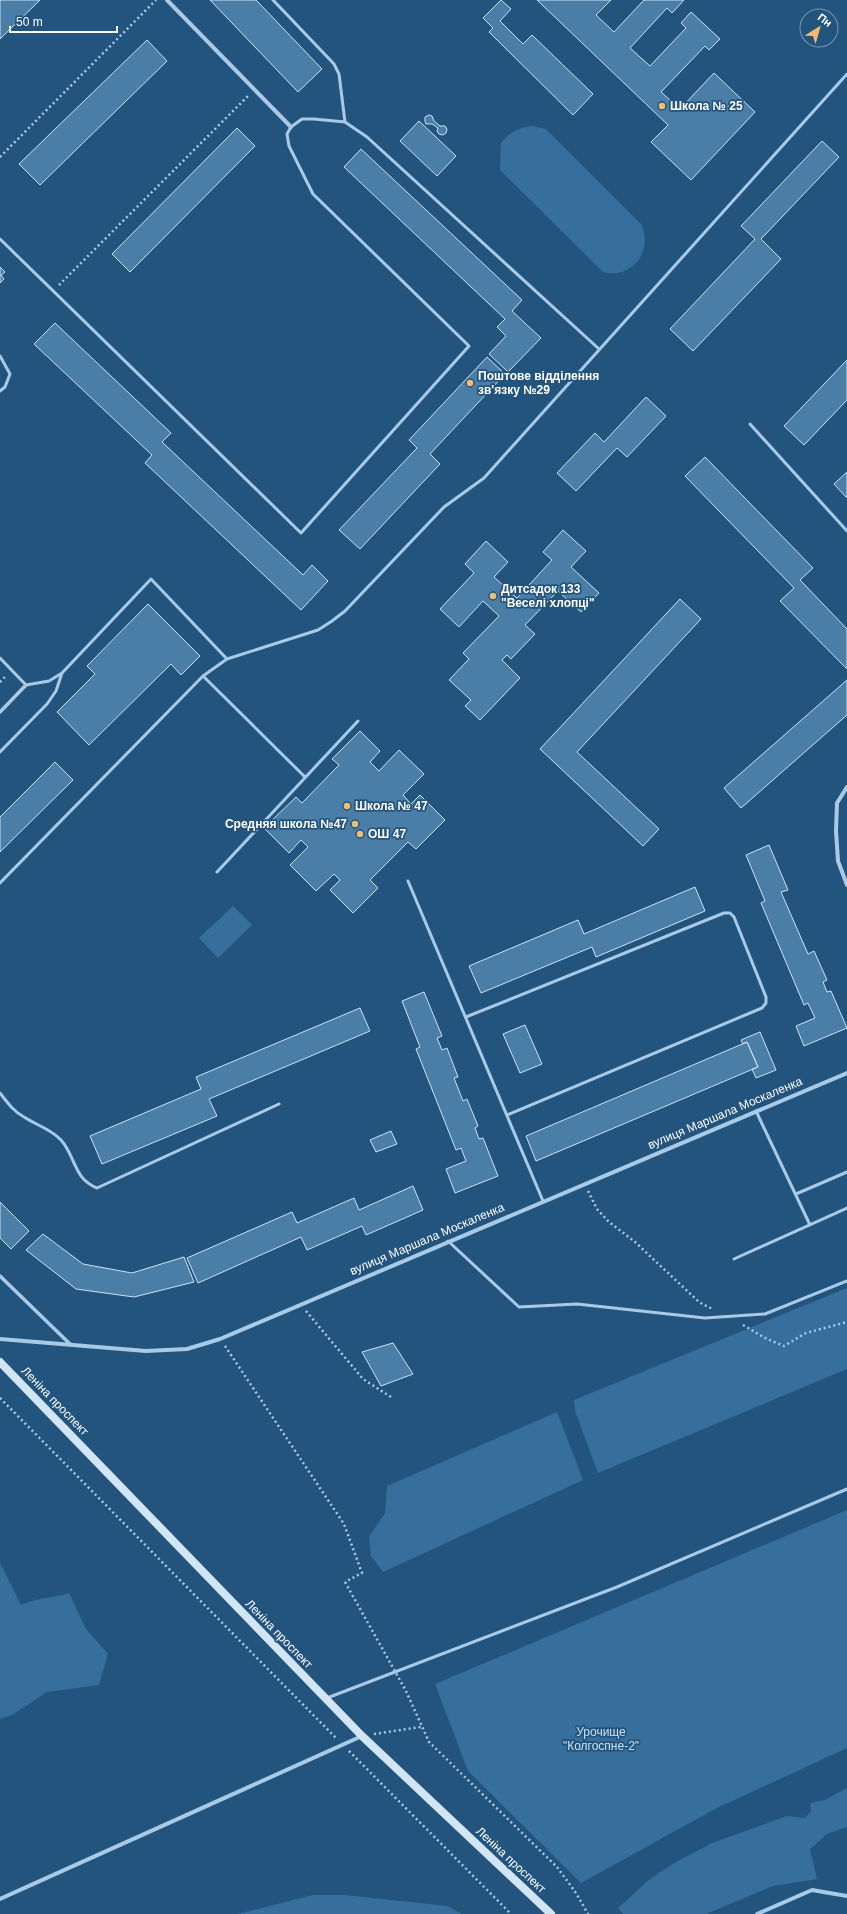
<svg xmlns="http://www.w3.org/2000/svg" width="847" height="1914" viewBox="0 0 847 1914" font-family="Arial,sans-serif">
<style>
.green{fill:#366e9c}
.building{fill:#4b7ea7;stroke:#cbe2f5}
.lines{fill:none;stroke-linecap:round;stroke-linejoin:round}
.path{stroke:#a8cae6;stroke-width:2.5;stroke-dasharray:2 3;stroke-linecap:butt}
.service{stroke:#a8cae6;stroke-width:3}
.pedestrian{stroke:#a8cae6;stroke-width:3.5}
.minor{stroke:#a8cae6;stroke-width:4}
.secondary{stroke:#d2e5f5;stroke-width:8}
.path-bridge{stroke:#a8cae6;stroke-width:2.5;stroke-dasharray:2 3;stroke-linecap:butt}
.poi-dot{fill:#f1bd6b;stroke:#23547e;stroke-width:1.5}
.labels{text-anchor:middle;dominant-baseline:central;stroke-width:3.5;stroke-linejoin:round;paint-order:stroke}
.poi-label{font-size:12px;font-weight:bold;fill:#fff;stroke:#23547e;text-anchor:start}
.street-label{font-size:12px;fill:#fff;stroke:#23547e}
.park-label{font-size:12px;fill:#cbe2f5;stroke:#23547e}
</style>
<rect width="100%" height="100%" fill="#23547e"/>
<path class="green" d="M532 126 546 129 642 225C644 232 646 240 644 247 640 267 621 277 603 272L500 170 501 143C510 132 518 128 532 126Z
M233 906 252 925 218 958 199 938Z
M847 1288V1369L598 1473 575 1411 574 1400Z
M557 1412 583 1480 383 1572 371 1556 369 1537 385 1513 387 1486Z
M847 1510V1748L715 1809 581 1883 468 1771 435 1684Z
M0 1563 21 1605C36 1598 53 1598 69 1593L86 1629 108 1654 99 1685 47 1692 12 1715 0 1719Z
M847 1788V1827L827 1834 810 1849 817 1879 773 1886 706 1914H623L618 1908 650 1879 674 1863 712 1843 787 1816 805 1818 811 1811 810 1803 825 1800Z
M313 1895H345L447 1906 462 1914H238Z"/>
<path class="building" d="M0 0H40L0 39Z
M210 0H256L322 69 298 92Z
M501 0 511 9 500 21 523 44 532 35 593 94 573 115 489 32 493 28 483 18Z
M537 0H611L596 15 614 32 644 0H684L672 13 667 8 630 48 650 66 686 28 681 23 691 12 720 39 709 50 705 46 661 92 680 109 714 73 755 112 691 180 651 142 668 125Z
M147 40 167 61 40 185 19 164Z
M429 115 432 116 434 121 440 126H445L447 129 446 133 443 135 439 134 437 131 438 128 432 124H426L425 121V117Z
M419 121 456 156 437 176 400 141Z
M237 128 255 146 130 272 112 254Z
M822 141 839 157 761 239 781 259 693 351 670 329 755 239 741 226Z
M361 149 522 300 512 311 541 338 508 372 489 354 506 336 497 327 505 319 344 167Z
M0 267 5 272 1 275 4 279 0 283Z
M55 323 171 433 162 442 303 575 312 565 328 581 301 610 145 463 152 455 34 344Z
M487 357 505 374 430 454 440 464 360 549 339 530 417 448 409 440Z
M847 360V400L804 445 784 426Z
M646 397 666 416 627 457 617 448 576 491 557 473 595 433 604 442Z
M705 457 813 568 800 580 847 629V669L780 601 794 588 685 476Z
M847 472V498L834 484Z
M563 530 586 551 571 567 599 593 581 612 558 591 525 625 535 634 511 659 507 655 502 660 520 678 480 720 465 706 471 700 449 680 469 659 463 653 499 616 483 601 459 627 440 609 474 573 465 564 486 541 508 562 494 577 517 598 552 560 543 552Z
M680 599 701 619 577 752 659 829 643 846 540 749Z
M148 604 200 656 181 675 171 664 89 745 57 712 95 674 87 666Z
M847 680V715L741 808 724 788Z
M360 731 380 751 370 762 379 771 399 750 424 774 403 795 411 804 420 795 445 820 416 849 408 842 370 880 378 888 353 913 330 890 340 880 334 874 316 891 290 865 308 847 301 840 289 853 264 828 296 797 302 803 339 765 332 759Z
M55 762 73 780 0 852V817Z
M769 845 788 890 781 892 808 954 814 951 827 980 823 982 827 992 831 991 847 1028 804 1046 796 1026 815 1018 808 1003 804 1005 761 903 765 901 746 855Z
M695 887 705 911 596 957 592 947 481 993 469 966 578 920 584 934Z
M424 992 442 1036 437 1038 442 1050 447 1048 458 1077 454 1078 463 1101 467 1099 478 1126 475 1128 479 1139 483 1138 498 1176 455 1193 446 1169 466 1161 461 1148 456 1150 416 1049 420 1047 402 1001Z
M360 1008 370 1031 209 1099 217 1116 102 1164 90 1136 201 1089 196 1077Z
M525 1025 542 1064 520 1073 503 1034Z
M760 1032 776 1070 756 1078 752 1069 758 1067 747 1042 743 1044 741 1040Z
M747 1042 758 1067 536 1161 526 1136Z
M391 1131 397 1144 376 1152 370 1140Z
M413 1186 423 1210 366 1235 362 1226 307 1250 301 1237 198 1283 187 1258 292 1212 297 1223 354 1198 359 1210Z
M0 1202 29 1231 11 1249 0 1238Z
M43 1234 83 1264 132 1273 184 1257 194 1282 134 1297 76 1289 26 1250Z
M393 1343 413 1374 381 1386 362 1352Z"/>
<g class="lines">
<path class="path" d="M0 157 156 0
M59 285 249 95
M0 682 6 676
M588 1191 597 1209 609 1222 634 1241 699 1302 712 1309
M306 1311 363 1379 391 1397
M743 1325 767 1339 784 1346 806 1333 847 1322
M225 1346 344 1524 362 1573 345 1582
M0 1398 337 1739
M406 1691 429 1742 557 1867 576 1893 588 1914
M374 1734 421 1727
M349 1751 511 1914"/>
<path class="service" d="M273 0 334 64 339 74 345 122
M0 239 301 533 469 346 313 194 289 146 287 134 291 127 302 119H314L345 122 367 137 599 349
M0 356 10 374 5 387 0 391
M750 424 847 531
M0 658 26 685 49 681 62 673 151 579 227 659
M203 676 305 777
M0 752 47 704 56 691 62 673
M217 872 358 721
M408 881 543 1201
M0 883 203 676 227 659 318 630 332 621 345 611 444 507 484 478 847 74
M466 1017 724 913H730L734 917 766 997V1003L762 1008 507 1115
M0 1093C7 1102 14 1112 24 1117 36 1125 51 1129 61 1140 76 1157 73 1178 97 1188L279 1104
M756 1111 810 1225
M796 1194 847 1172
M448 1241 519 1307 577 1304 705 1318 765 1314 847 1281
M734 1259 847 1208
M327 1698 617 1587 847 1489"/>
<path class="pedestrian" d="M0 712 26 685
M0 1276 71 1345"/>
<path class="minor" d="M167 0 291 127
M847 787 837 803 836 831 838 861 847 885
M0 1339 146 1351 187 1349 220 1339 847 1073
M0 1899 362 1736
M757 1914 812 1890 847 1896"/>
<path class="secondary" d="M0 1362 362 1736 551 1914"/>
<path class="path-bridge" d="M345 1582 406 1691"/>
</g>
<g class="poi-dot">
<circle cx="662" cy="106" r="4"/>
<circle cx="470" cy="383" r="4"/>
<circle cx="493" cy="596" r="4"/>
<circle cx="347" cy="806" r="4"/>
<circle cx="355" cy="824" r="4"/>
<circle cx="360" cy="834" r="4"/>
</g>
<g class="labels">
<g class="poi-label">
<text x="670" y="106">Школа № 25</text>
<text x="478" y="376">Поштове відділення<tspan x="478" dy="14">зв'язку №29</tspan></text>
<text x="501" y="589">Дитсадок 133<tspan x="501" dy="14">"Веселі хлопці"</tspan></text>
<text x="355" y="806">Школа № 47</text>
<text x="347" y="824" text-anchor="end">Средняя школа №47</text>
<text x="368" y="834">ОШ 47</text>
</g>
<g class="street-label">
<text transform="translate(725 1113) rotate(-23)">вулиця Маршала Москаленка</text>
<text transform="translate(427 1239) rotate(-23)">вулиця Маршала Москаленка</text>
<text transform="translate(55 1401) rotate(46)">Леніна проспект</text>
<text transform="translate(279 1634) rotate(46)">Леніна проспект</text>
<text transform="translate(511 1860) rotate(43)">Леніна проспект</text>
</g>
<g class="park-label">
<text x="601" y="1732">Урочище<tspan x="601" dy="14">"Колгоспне-2"</tspan></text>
</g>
</g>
<g transform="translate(819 28) rotate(37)"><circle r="19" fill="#23547e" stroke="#7b98b2"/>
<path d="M0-3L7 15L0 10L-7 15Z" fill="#f1bd6b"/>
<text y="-6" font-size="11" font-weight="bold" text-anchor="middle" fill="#ffffff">Пн</text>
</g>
<path d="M10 26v6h107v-6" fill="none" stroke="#ffffff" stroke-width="2"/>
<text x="16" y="26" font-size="12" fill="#ffffff" stroke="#23547e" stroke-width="3" paint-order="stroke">50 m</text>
</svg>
